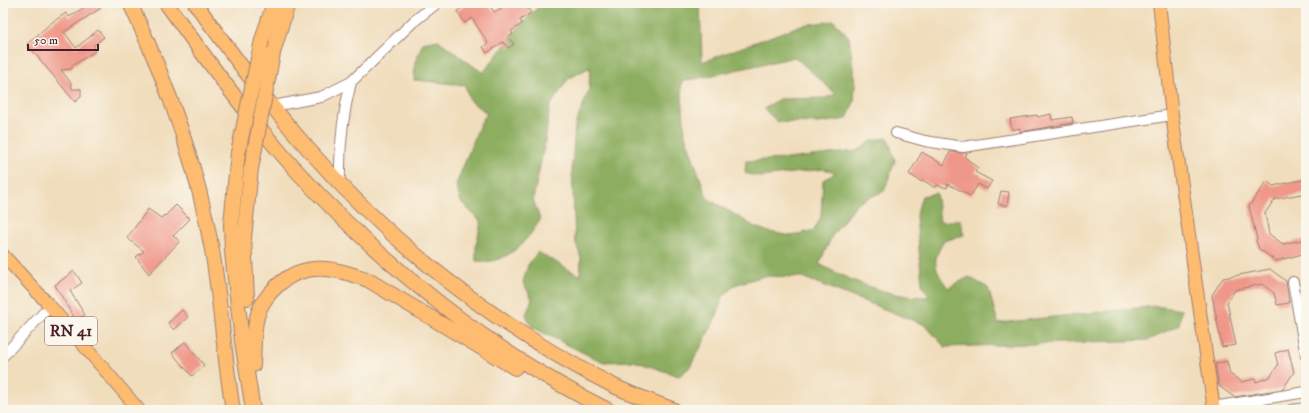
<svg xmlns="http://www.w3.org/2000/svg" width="1309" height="413" viewBox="0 0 1309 413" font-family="'IM FELL DW Pica',serif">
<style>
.forest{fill:#8dae61;stroke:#6c6646}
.building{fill:#ef9889}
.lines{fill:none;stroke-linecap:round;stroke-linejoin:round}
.minor-casing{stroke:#9d7e74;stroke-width:12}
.major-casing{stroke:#9d7e74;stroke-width:14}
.highway-casing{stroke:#9d7e74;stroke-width:16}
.minor{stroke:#fff;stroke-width:10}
.major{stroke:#febc70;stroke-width:12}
.highway{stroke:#febc70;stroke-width:14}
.highway-bridge-casing{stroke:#9d7e74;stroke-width:16;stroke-linecap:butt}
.highway-bridge{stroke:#febc70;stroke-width:14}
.labels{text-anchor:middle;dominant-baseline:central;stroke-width:3;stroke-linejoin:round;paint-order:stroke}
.shield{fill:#fbf7ec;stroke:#7f6065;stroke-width:1}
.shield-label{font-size:16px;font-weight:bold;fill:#4a1f2b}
</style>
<rect width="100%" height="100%" fill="#fbf7ec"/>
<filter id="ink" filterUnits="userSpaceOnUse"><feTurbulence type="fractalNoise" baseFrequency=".025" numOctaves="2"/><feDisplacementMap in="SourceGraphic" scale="8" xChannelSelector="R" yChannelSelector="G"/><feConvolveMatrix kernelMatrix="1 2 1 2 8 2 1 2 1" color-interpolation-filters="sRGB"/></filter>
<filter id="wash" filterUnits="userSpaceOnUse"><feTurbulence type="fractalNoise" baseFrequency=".012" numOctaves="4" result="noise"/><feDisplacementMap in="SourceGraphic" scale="16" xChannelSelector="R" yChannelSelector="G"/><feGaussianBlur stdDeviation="0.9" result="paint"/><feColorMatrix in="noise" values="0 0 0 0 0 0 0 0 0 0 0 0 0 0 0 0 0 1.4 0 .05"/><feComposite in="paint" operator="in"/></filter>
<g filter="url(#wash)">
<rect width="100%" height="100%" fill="#f0ddbc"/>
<path class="forest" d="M542 3H700L702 62 802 25 834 21 849 37 852 61 855 84 854 102 847 119 818 123 778 122 764 109 779 99 826 98 836 94 795 57 681 82 685 135 707 198 755 227 769 232 792 236 814 230 821 217 823 180 836 173 824 169 761 177 745 173 746 161 787 159 857 151 873 140 888 138 895 161 884 191 857 203 832 236 819 264C853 282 890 298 929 297L922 284 916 216 922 196 936 193 940 222 960 220 964 235 944 241C931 262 934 269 948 288L969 277 988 288 998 323 1156 306 1181 310 1179 325 1148 340 945 347 925 325 802 277 764 276 734 285 722 298 717 315 702 345 689 368 679 376 634 361 602 362 532 327 526 315 532 299 523 282 528 265 538 252 580 276 581 258 575 240 572 167 575 126 589 90 590 67 568 79 550 106 545 142 533 199 540 220C529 238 514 256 492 261 488 262 481 261 476 261V245L481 222 461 202 456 185 480 124 487 113 470 101 465 85 414 80 415 62 423 43 438 40 483 73 518 28Z"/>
<g id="blocks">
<path class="building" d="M84 3H97L101 8 64 32 76 48 98 30 104 37 94 45 95 51 72 66V69L61 70 71 83 72 89H81V97L75 102 27 44 51 23 66 13 69 17 86 6Z
M469 3H488L494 12 510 3H537L528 8 531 13 520 20 522 24 511 31 513 34 508 37 514 44 508 48 503 42 487 53 483 47 488 43 472 18 465 23 457 11Z
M1051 114 1052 120 1072 117 1073 123 1020 132V128L1012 130 1010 119 1037 115V117Z
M922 152 944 165 950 152 967 153 965 157 978 168 975 172 992 181 987 189 978 184 971 196 948 184 947 188 937 185 935 188 923 180 922 182 909 174Z
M1306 179V193L1275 199 1265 213 1269 234 1283 244 1306 239V253L1276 261 1259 249 1256 241 1257 239 1249 206 1267 181 1273 186Z
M1001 191 1009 192 1007 206 998 204Z
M176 205 190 219 173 236 180 241 149 274 136 257 144 251 127 238 148 209 161 218 164 215 165 216Z
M1270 269 1286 281 1289 303 1277 305 1274 293 1262 284 1235 290 1227 302 1236 345 1222 347 1212 295 1223 278Z
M74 271 82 283 70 291 85 315 76 321 55 285Z
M182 310 188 317 174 330 168 323Z
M185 342 204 365 192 376 172 353Z
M1288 349 1294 372 1283 389 1234 397 1219 386 1215 364 1227 361 1230 374 1242 382 1255 379 1256 382 1270 377 1278 365 1275 353Z"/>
</g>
</g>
<g filter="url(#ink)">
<use href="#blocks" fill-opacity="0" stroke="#9d7e74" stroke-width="1"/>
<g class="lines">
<defs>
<path id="minor" d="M273 106 321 97 351 82 413 22 437 3
M896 133 925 141 963 147 1172 115
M340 182C339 146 342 117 351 82
M1293 282 1306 356
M3 356 50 306
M1213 407 1306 392
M1291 410 1306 408"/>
<path id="major" d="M1159 3 1172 115 1214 410
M3 255 50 306 139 410"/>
<path id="highway" d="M130 3C167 82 197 164 212 250 221 303 224 357 233 410
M166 3C207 60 248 117 295 169 382 265 492 353 608 410
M195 3C232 54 269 105 311 152 394 247 502 330 614 386 633 395 654 402 674 410
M262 40 274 3
M273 53 288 3
M238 153 231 224 232 252 242 341 253 410
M247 298 244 238 251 169
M253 365C254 350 253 332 257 317 260 305 268 294 277 286 305 260 336 268 368 280L515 368"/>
</defs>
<use href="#minor" class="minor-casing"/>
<use href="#major" class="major-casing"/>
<use href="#highway" class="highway-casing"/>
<use href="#minor" class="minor"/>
<use href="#major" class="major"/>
<use href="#highway" class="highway"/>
<defs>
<path id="highway-bridge" d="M238 153 262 40
M251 169 273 53"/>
</defs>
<use href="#highway-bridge" class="highway-bridge-casing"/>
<use href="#highway-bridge" class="highway-bridge"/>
</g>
</g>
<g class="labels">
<rect class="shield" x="45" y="317" width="52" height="28" rx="3"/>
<g class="shield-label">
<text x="71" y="331">RN 41</text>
</g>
</g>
<rect width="1309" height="413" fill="none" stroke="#fbf7ec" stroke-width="16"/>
<path d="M28 44v6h70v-6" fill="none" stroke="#4a1f2b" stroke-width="2"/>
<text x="34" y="44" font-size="12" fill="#4a1f2b" stroke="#fbf7ec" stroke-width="3" paint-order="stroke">50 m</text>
</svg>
